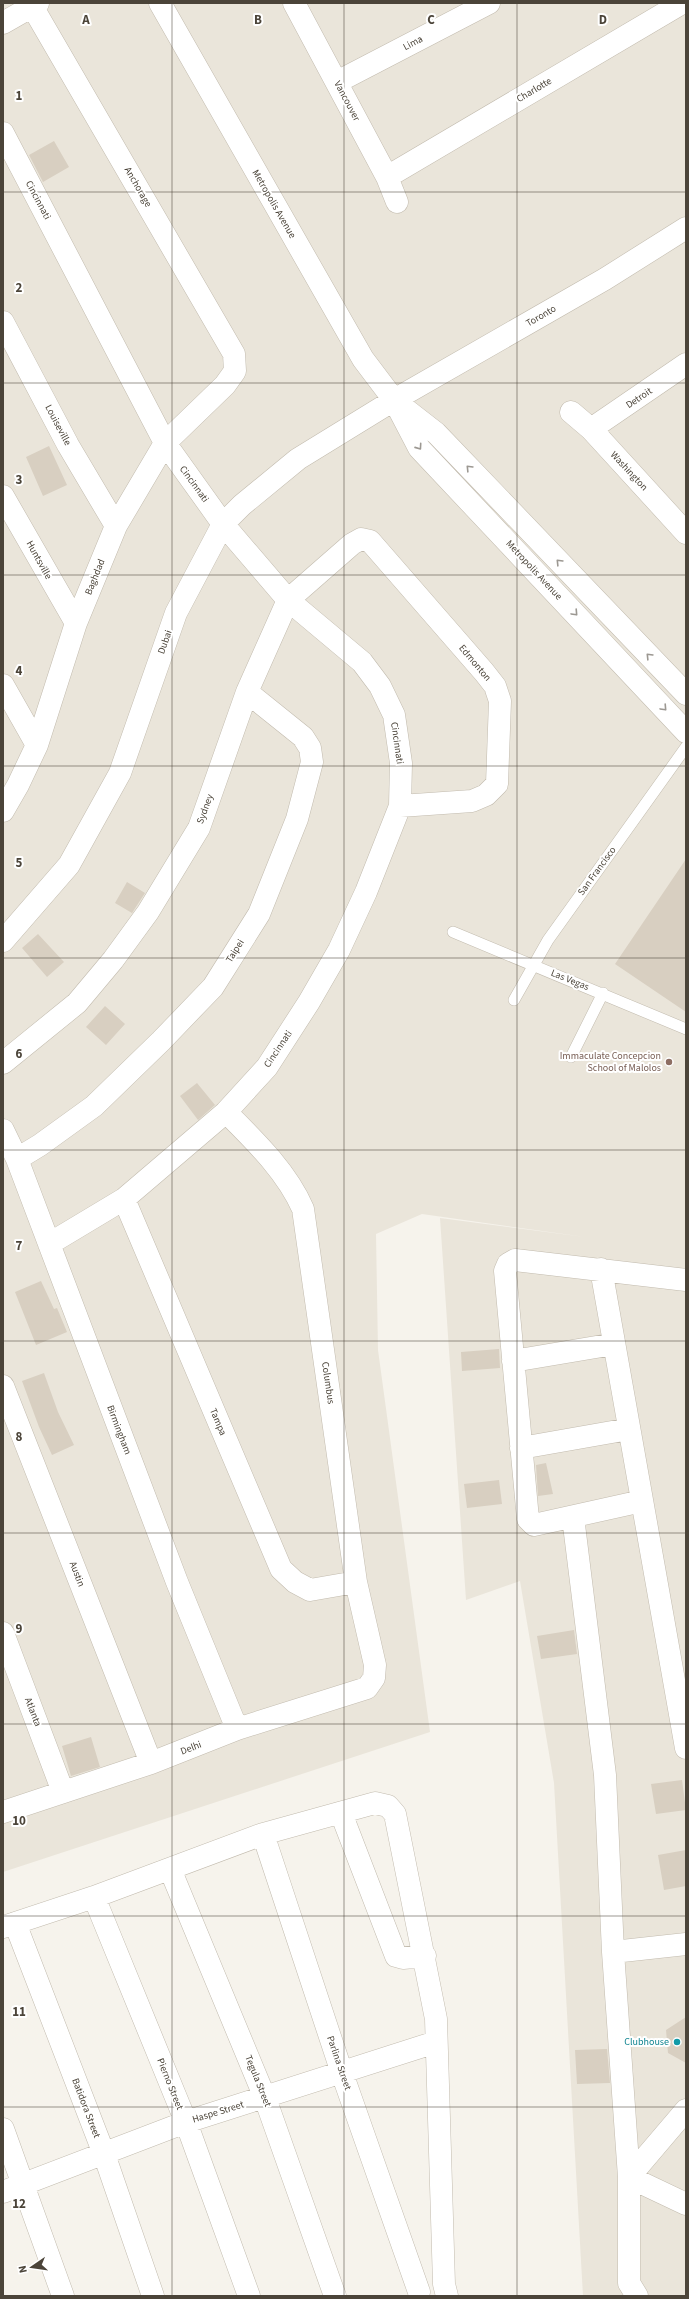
<svg xmlns="http://www.w3.org/2000/svg" width="689" height="2299" viewBox="0 0 689 2299" font-family="'Source Sans 3',sans-serif">
<style>
.residential{fill:#eae5da}
.building{fill:#d8cfc1}
.lines{fill:none;stroke-linecap:round;stroke-linejoin:round}
.service-casing{stroke:#c2bbae;stroke-width:12}
.minor-casing{stroke:#c2bbae;stroke-width:23}
.service{stroke:#fff;stroke-width:11}
.minor{stroke:#fff;stroke-width:22}
.oneway{stroke:#9c9892}
.grid{fill:none;stroke:#4b4439;stroke-width:1;stroke-opacity:0.55}
.education-dot{fill:#8d6e63;stroke:#fff;stroke-width:1.5}
.culture-dot{fill:#0f9aa8;stroke:#fff;stroke-width:1.5}
.labels{text-anchor:middle;dominant-baseline:central;stroke-width:4;stroke-linejoin:round;paint-order:stroke}
.street-label{font-size:10px;fill:#4b4439;stroke:#fff}
.education-label{font-size:10px;fill:#785e54;stroke:#fff;text-anchor:end}
.culture-label{font-size:10px;fill:#0d838f;stroke:#fff;text-anchor:end}
.grid-label{font-size:13px;text-anchor:middle;font-weight:bold;fill:#4b4439;stroke:#fff;stroke-width:4;stroke-linejoin:round;paint-order:stroke}
</style>
<rect width="100%" height="100%" fill="#f6f3ec"/>
<path class="residential" d="M3 3H686V2296H583L554 1783 520 1581 466 1600 440 1218 585 1237 422 1214 376 1234 378 1350 430 1732 3 1872Z"/>
<path class="building" d="M54 141 69 167 43 182 29 155Z
M49 446 67 485 43 496 26 457Z
M686 859V1012L615 964Z
M127 882 145 893 132 913 115 903Z
M38 934 64 962 47 977 22 948Z
M105 1006 125 1024 106 1045 86 1027Z
M197 1083 215 1105 198 1120 180 1096Z
M41 1281 54 1309 57 1308 67 1332 36 1345 15 1292Z
M499 1349 500 1368 462 1371 461 1352Z
M44 1373 58 1412 74 1445 52 1455 39 1427 22 1381Z
M546 1463 553 1494 538 1496 536 1465Z
M499 1480 502 1504 467 1508 464 1484Z
M574 1630 577 1654 541 1659 537 1636Z
M91 1737 100 1767 71 1776 62 1746Z
M682 1780 686 1810 656 1814 651 1784Z
M686 1850V1886L664 1890 658 1855Z
M686 2017V2063L668 2053 666 2030Z
M607 2049 610 2083 577 2084 575 2050Z"/>
<g class="lines">
<defs>
<path id="service" d="M453 932 686 1029
M514 1000 548 940 686 747
M571 1057 603 993"/>
<path id="minor" d="M160 3 363 359 394 400 419 448 686 732
M294 3 387 177 397 202
M3 23 38 3
M337 82 489 3
M3 133 165 443 223 524 288 600 362 662 380 686 394 715 401 763 400 806 366 892 339 950 309 1002 267 1067 226 1112 124 1199 49 1244
M387 177 682 3
M3 322 68 445 116 526
M400 405 436 433 686 694
M571 412 591 429 686 533
M591 429 686 364
M3 496 76 623
M3 685 37 745
M3 811 18 785 37 745 76 623 116 526 165 443 225 385 235 371 234 354 32 6
M3 941 69 865 120 773 176 613 223 524 242 505 298 459 394 400 605 279 686 228
M3 1063 77 1003 113 960 148 912 199 828 247 692 288 600 352 544 361 539 370 541 484 672 495 686 500 701 497 784 486 795 472 801 400 806
M3 1130 17 1159 177 1582 237 1729
M17 1159 40 1145 94 1106 161 1041 213 987 259 914 297 819 312 762 310 748 303 737 247 692
M124 1199 281 1569 295 1582 310 1590 356 1582
M601 1269 686 1748
M513 1361 614 1344
M3 1386 151 1763
M521 1448 629 1429
M642 1501 534 1525 528 1519 505 1271 508 1264 515 1260 686 1280
M573 1517 605 1775 613 1952 629 2177V2283L637 2296
M3 1633 63 1792
M3 1812 151 1763 237 1729 367 1688 374 1678 375 1665 356 1582 303 1209C287 1172 255 1141 226 1112
M341 1813 396 1956 403 1958 425 1956
M263 1834 342 2073 419 2292
M170 1869 265 2098 335 2296
M94 1897 186 2122 249 2296
M15 1923 104 2154 153 2296
M3 1927 94 1897 263 1834 375 1803 388 1806 395 1814 436 2019 444 2284 447 2296
M613 1952 686 1944
M3 2129 63 2296
M629 2177 686 2110
M629 2177 686 2204
M3 2192 186 2122 436 2042"/>
</defs>
<use href="#service" class="service-casing"/>
<use href="#minor" class="minor-casing"/>
<use href="#service" class="service"/>
<use href="#minor" class="minor"/>
</g>
<defs><path id="oneway-chevron" d="M-2-3.5L2.5 0L-2 3.5" fill="none" stroke-width="1.6" stroke-linecap="round" stroke-linejoin="round"/></defs>
<g class="oneway">
<use href="#oneway-chevron" transform="translate(419 447) rotate(55)"/>
<use href="#oneway-chevron" transform="translate(469 468) rotate(-134)"/>
<use href="#oneway-chevron" transform="translate(559 562) rotate(-134)"/>
<use href="#oneway-chevron" transform="translate(575 613) rotate(47)"/>
<use href="#oneway-chevron" transform="translate(649 656) rotate(-134)"/>
<use href="#oneway-chevron" transform="translate(664 708) rotate(47)"/>
</g>
<path class="grid" d="M172 3V2296M344 3V2296M517 3V2296M3 192H686M3 383H686M3 575H686M3 766H686M3 958H686M3 1150H686M3 1341H686M3 1533H686M3 1724H686M3 1916H686M3 2107H686"/>
<circle class="education-dot" cx="669" cy="1062" r="4"/>
<circle class="culture-dot" cx="677" cy="2042" r="4"/>
<g class="labels">
<g class="street-label">
<text transform="translate(413 43) rotate(-28)">Lima</text>
<text transform="translate(534 90) rotate(-31)">Charlotte</text>
<text transform="translate(347 101) rotate(62)">Vancouver</text>
<text transform="translate(138 187) rotate(60)">Anchorage</text>
<text transform="translate(38 200) rotate(62)">Cincinnati</text>
<text transform="translate(274 204) rotate(60)">Metropolis Avenue</text>
<text transform="translate(541 316) rotate(-30)">Toronto</text>
<text transform="translate(639 398) rotate(-34)">Detroit</text>
<text transform="translate(58 425) rotate(62)">Louiseville</text>
<text transform="translate(629 471) rotate(47)">Washington</text>
<text transform="translate(194 484) rotate(54)">Cincinnati</text>
<text transform="translate(39 560) rotate(61)">Huntsville</text>
<text transform="translate(534 570) rotate(47)">Metropolis Avenue</text>
<text transform="translate(95 577) rotate(-68)">Baghdad</text>
<text transform="translate(165 642) rotate(-71)">Dubai</text>
<text transform="translate(475 663) rotate(50)">Edmonton</text>
<text transform="translate(397 743) rotate(82)">Cincinnati</text>
<text transform="translate(205 809) rotate(-70)">Sydney</text>
<text transform="translate(597 871) rotate(-54)">San Francisco</text>
<text transform="translate(235 951) rotate(-58)">Taipei</text>
<text transform="translate(570 980) rotate(22)">Las Vegas</text>
<text transform="translate(278 1049) rotate(-56)">Cincinnati</text>
<text transform="translate(328 1383) rotate(82)">Columbus</text>
<text transform="translate(218 1422) rotate(67)">Tampa</text>
<text transform="translate(119 1430) rotate(69)">Birmingham</text>
<text transform="translate(77 1574) rotate(69)">Austin</text>
<text transform="translate(33 1712) rotate(69)">Atlanta</text>
<text transform="translate(191 1748) rotate(-21)">Delhi</text>
<text transform="translate(339 2063) rotate(71)">Parlina Street</text>
<text transform="translate(258 2081) rotate(68)">Tegula Street</text>
<text transform="translate(170 2084) rotate(68)">Pierno Street</text>
<text transform="translate(86 2108) rotate(69)">Batidora Street</text>
<text transform="translate(218 2112) rotate(-17)">Haspe Street</text>
</g>
<g class="education-label">
<text x="661" y="1056">Immaculate Concepcion<tspan x="661" dy="12">School of Malolos</tspan></text>
</g>
<g class="culture-label">
<text x="669" y="2042">Clubhouse</text>
</g>
</g>
<g class="grid-label">
<text x="86" y="24">A</text>
<text x="258" y="24">B</text>
<text x="431" y="24">C</text>
<text x="603" y="24">D</text>
<text x="19" y="100">1</text>
<text x="19" y="292">2</text>
<text x="19" y="484">3</text>
<text x="19" y="675">4</text>
<text x="19" y="867">5</text>
<text x="19" y="1058">6</text>
<text x="19" y="1250">7</text>
<text x="19" y="1441">8</text>
<text x="19" y="1633">9</text>
<text x="19" y="1825">10</text>
<text x="19" y="2016">11</text>
<text x="19" y="2208">12</text>
</g>
<rect width="689" height="2299" fill="none" stroke="#4b4439" stroke-width="8"/>
<g transform="translate(32 2267) rotate(257)" stroke="#ffffff" stroke-width="3" paint-order="stroke">
<path d="M0-3L7 15L0 10L-7 15Z" fill="#4b4439"/>
<text y="-6" font-size="11" font-weight="bold" text-anchor="middle" fill="#4b4439">N</text>
</g>
</svg>
